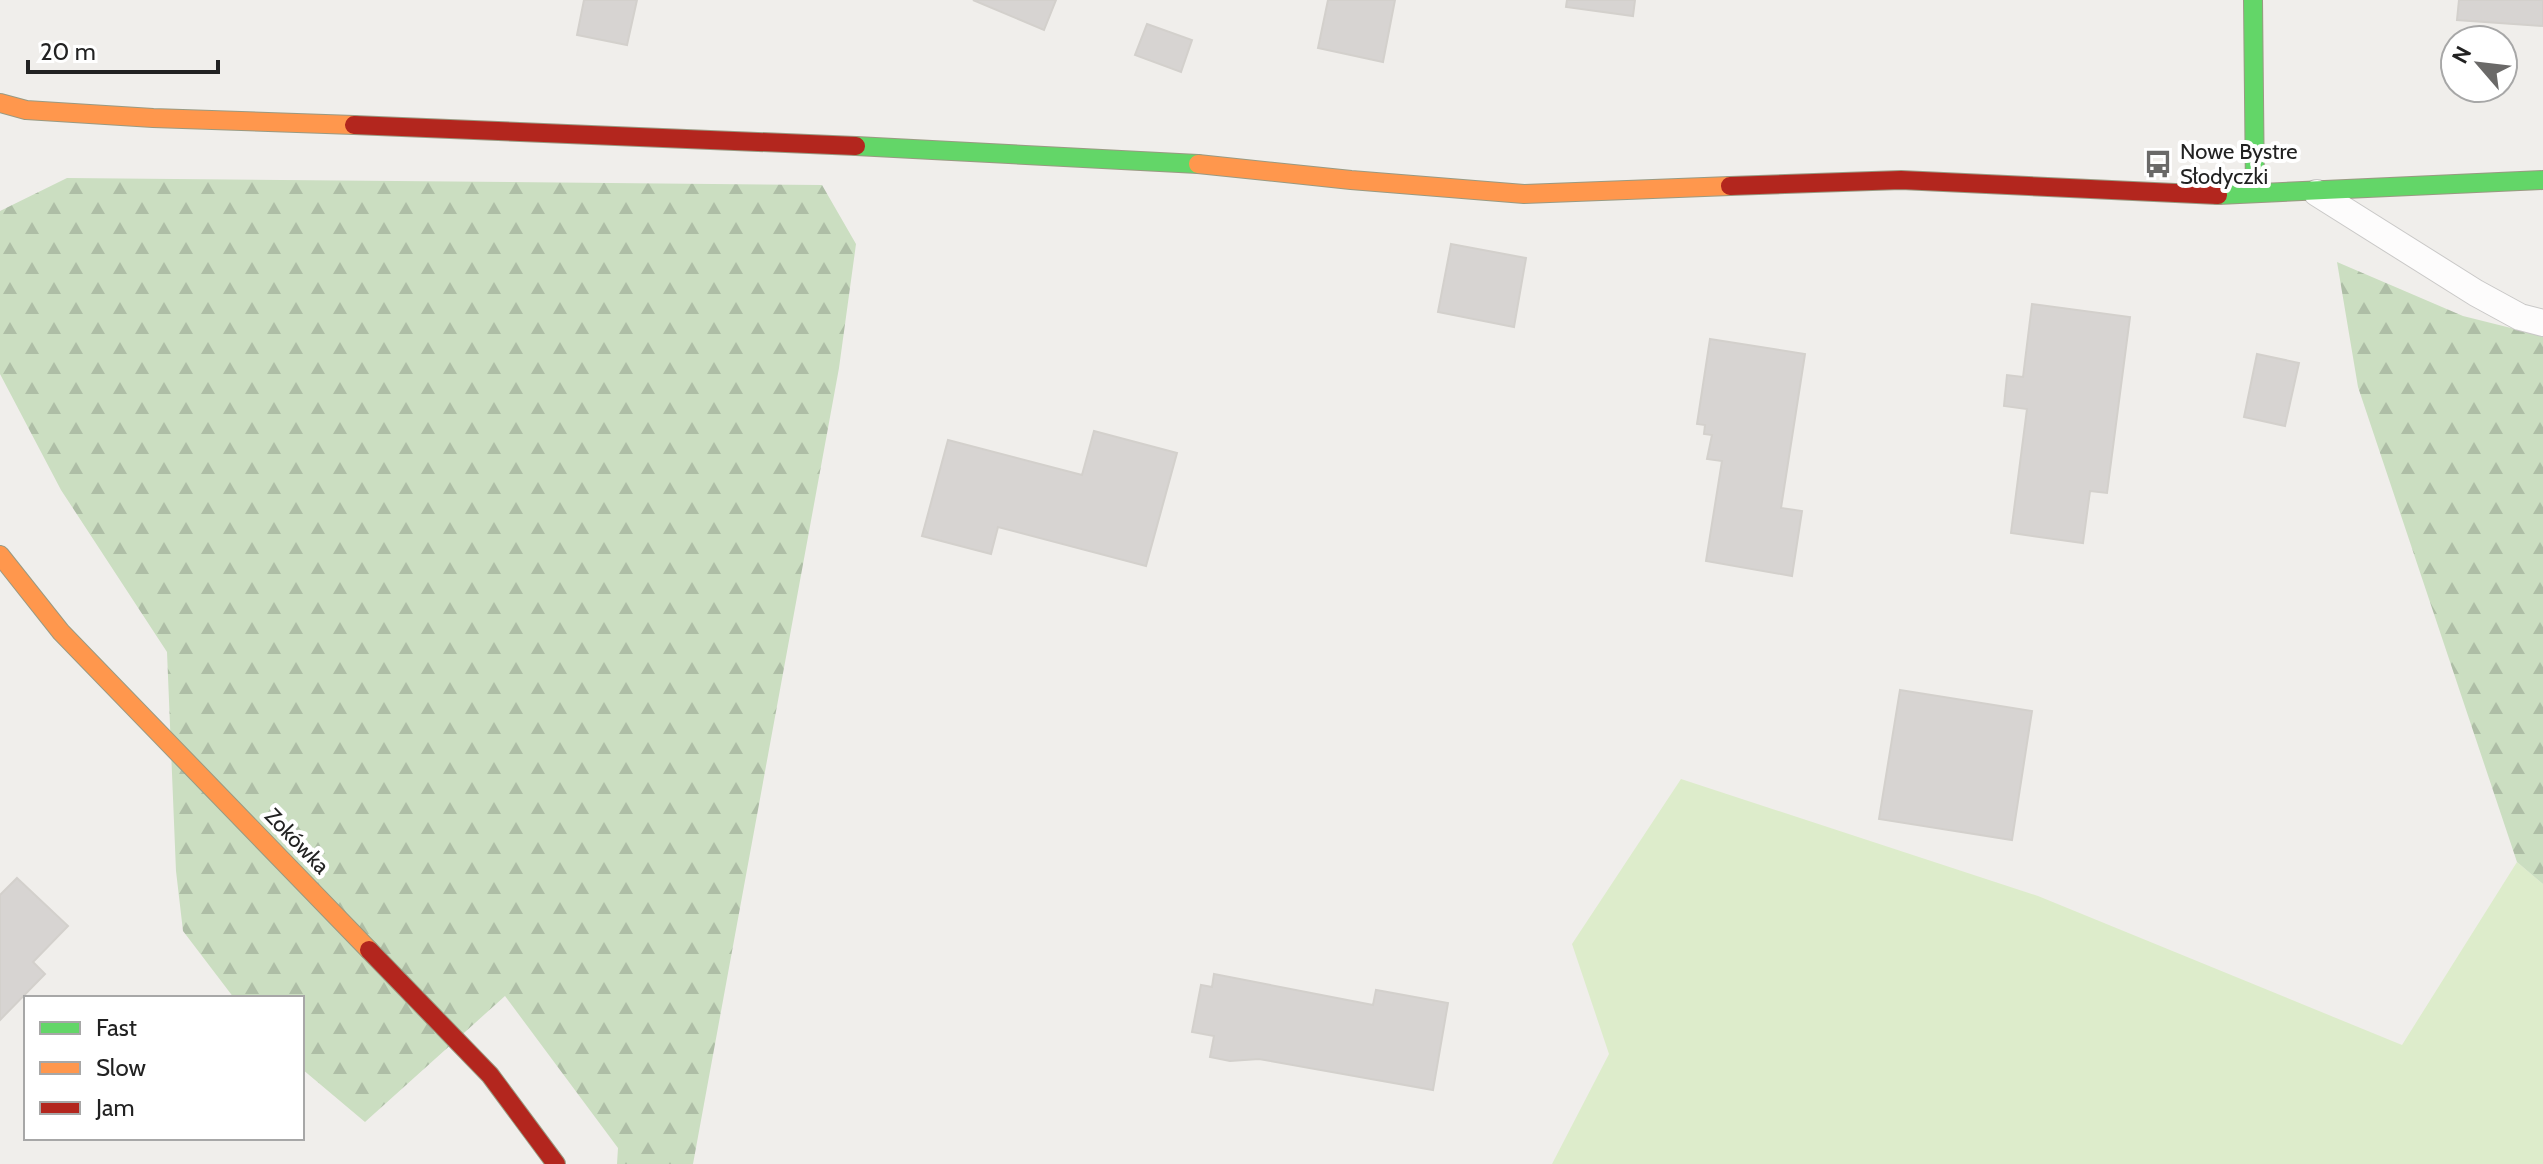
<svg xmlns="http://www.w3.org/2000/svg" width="2543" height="1164" viewBox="0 0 2543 1164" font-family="Cabin,sans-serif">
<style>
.grass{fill:#ddeccb}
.forest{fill:url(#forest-firs)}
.building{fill:#d7d4d2;stroke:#d3d0cc;stroke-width:2}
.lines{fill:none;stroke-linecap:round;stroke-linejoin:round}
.lane-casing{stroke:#c9c8c7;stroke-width:28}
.fast-casing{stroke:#999a82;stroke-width:20}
.slow-casing{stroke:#999a82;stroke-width:20}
.jam-casing{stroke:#999a82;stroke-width:20}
.lane{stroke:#fdfcfc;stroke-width:26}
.fast{stroke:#63d668;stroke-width:18}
.slow{stroke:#ff974d;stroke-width:18}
.jam{stroke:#b3261e;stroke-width:18}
.labels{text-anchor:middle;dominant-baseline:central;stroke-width:8;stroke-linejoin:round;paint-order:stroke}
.poi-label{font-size:22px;fill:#222;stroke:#fff;text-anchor:start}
.street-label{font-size:22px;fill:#222;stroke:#fff}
</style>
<defs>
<pattern id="forest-firs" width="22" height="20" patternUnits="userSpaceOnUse" patternTransform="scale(2)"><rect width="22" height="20" fill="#cbdec1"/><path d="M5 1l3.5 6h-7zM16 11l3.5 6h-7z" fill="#aebea6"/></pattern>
</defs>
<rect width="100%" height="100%" fill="#f0eeeb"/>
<path class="grass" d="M1681 779 2038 896 2402 1045 2517 862 2543 884V1164H1552L1609 1054 1572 944Z"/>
<path class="forest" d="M67 178 822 185 856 244 839 368 693 1164H617L618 1148 505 996 365 1122 302 1069V998H234L183 931 176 871 167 652 61 490 0 374V211Z
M2337 262 2463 316 2543 336V884L2517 862 2358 387Z"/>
<path class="building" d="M584 0H637L627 45 577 35Z
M973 0H1056L1044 30Z
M1328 0H1395L1383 62 1318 48Z
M1567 0H1635L1633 16 1566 7Z
M2459 0H2543V26L2457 20Z
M1147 24 1192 40 1181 72 1135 55Z
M1451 244 1526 258 1514 327 1438 312Z
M2032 304 2130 317 2107 493 2090 491 2083 543 2011 533 2027 409 2004 406 2007 375 2023 377Z
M1710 339 1805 354 1781 508 1802 511 1792 576 1706 561 1722 461 1707 459 1712 435 1704 434 1705 425 1697 424Z
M2257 354 2299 363 2285 426 2244 417Z
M1094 431 1177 453 1146 566 998 527 991 554 922 536 948 440 1082 475Z
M1900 690 2032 711 2012 840 1879 819Z
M17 878 68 926 33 962 45 974 0 1020V895Z
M1214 974 1373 1005 1376 990 1448 1003 1433 1090 1259 1059 1230 1061 1210 1057 1214 1036 1192 1032 1201 985 1212 987Z"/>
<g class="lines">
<defs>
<path id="lane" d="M2317 193 2476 293 2520 317 2543 323"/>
<path id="fast" d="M2253 0 2255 193
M856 146 1198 164
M2218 195 2543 180"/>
<path id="slow" d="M0 103 26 110 153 118 354 125
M1198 164 1351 180 1524 194 1730 186
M0 555 61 632 369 950"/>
<path id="jam" d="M354 125 856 146
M1730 186 1901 180 2218 195
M369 950 490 1075 556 1164"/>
</defs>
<use href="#lane" class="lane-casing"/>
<use href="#fast" class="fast-casing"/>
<use href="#slow" class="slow-casing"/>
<use href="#jam" class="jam-casing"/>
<use href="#lane" class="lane"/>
<use href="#fast" class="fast"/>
<use href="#slow" class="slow"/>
<use href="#jam" class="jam"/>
</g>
<defs>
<symbol id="bus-bare" viewBox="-9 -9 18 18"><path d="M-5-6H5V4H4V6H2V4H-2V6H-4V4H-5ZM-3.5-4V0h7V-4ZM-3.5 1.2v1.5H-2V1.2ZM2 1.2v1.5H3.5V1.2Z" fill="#6a6968" stroke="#fff" stroke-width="2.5" paint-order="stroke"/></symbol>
</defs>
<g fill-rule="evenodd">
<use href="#bus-bare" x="2138" y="144" width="40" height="40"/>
</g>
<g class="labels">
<g class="poi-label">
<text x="2180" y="151">Nowe Bystre<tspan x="2180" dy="25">Słodyczki</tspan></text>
</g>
<g class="street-label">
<text transform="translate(297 841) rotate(46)">Zokówka</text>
</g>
</g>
<rect x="24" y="996" width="280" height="144" fill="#ffffff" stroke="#a7a7a7" stroke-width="2"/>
<rect x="40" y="1022" width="40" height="12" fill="#63d668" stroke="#a7a7a7" stroke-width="2"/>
<text x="96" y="1036" font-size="24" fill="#222222">Fast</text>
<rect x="40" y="1062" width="40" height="12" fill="#ff974d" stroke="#a7a7a7" stroke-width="2"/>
<text x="96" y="1076" font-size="24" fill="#222222">Slow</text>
<rect x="40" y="1102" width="40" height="12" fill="#b3261e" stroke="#a7a7a7" stroke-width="2"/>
<text x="96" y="1116" font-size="24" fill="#222222">Jam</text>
<g transform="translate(2479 64) rotate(298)"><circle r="38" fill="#ffffff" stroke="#a7a7a7" stroke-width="2"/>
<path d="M0-6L14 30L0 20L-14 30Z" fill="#6a6968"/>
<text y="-12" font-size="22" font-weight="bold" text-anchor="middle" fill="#222222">N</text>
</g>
<path d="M28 60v12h190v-12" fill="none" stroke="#222222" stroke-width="4"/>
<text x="40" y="60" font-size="24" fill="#222222" stroke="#ffffff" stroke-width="6" paint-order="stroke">20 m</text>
</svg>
